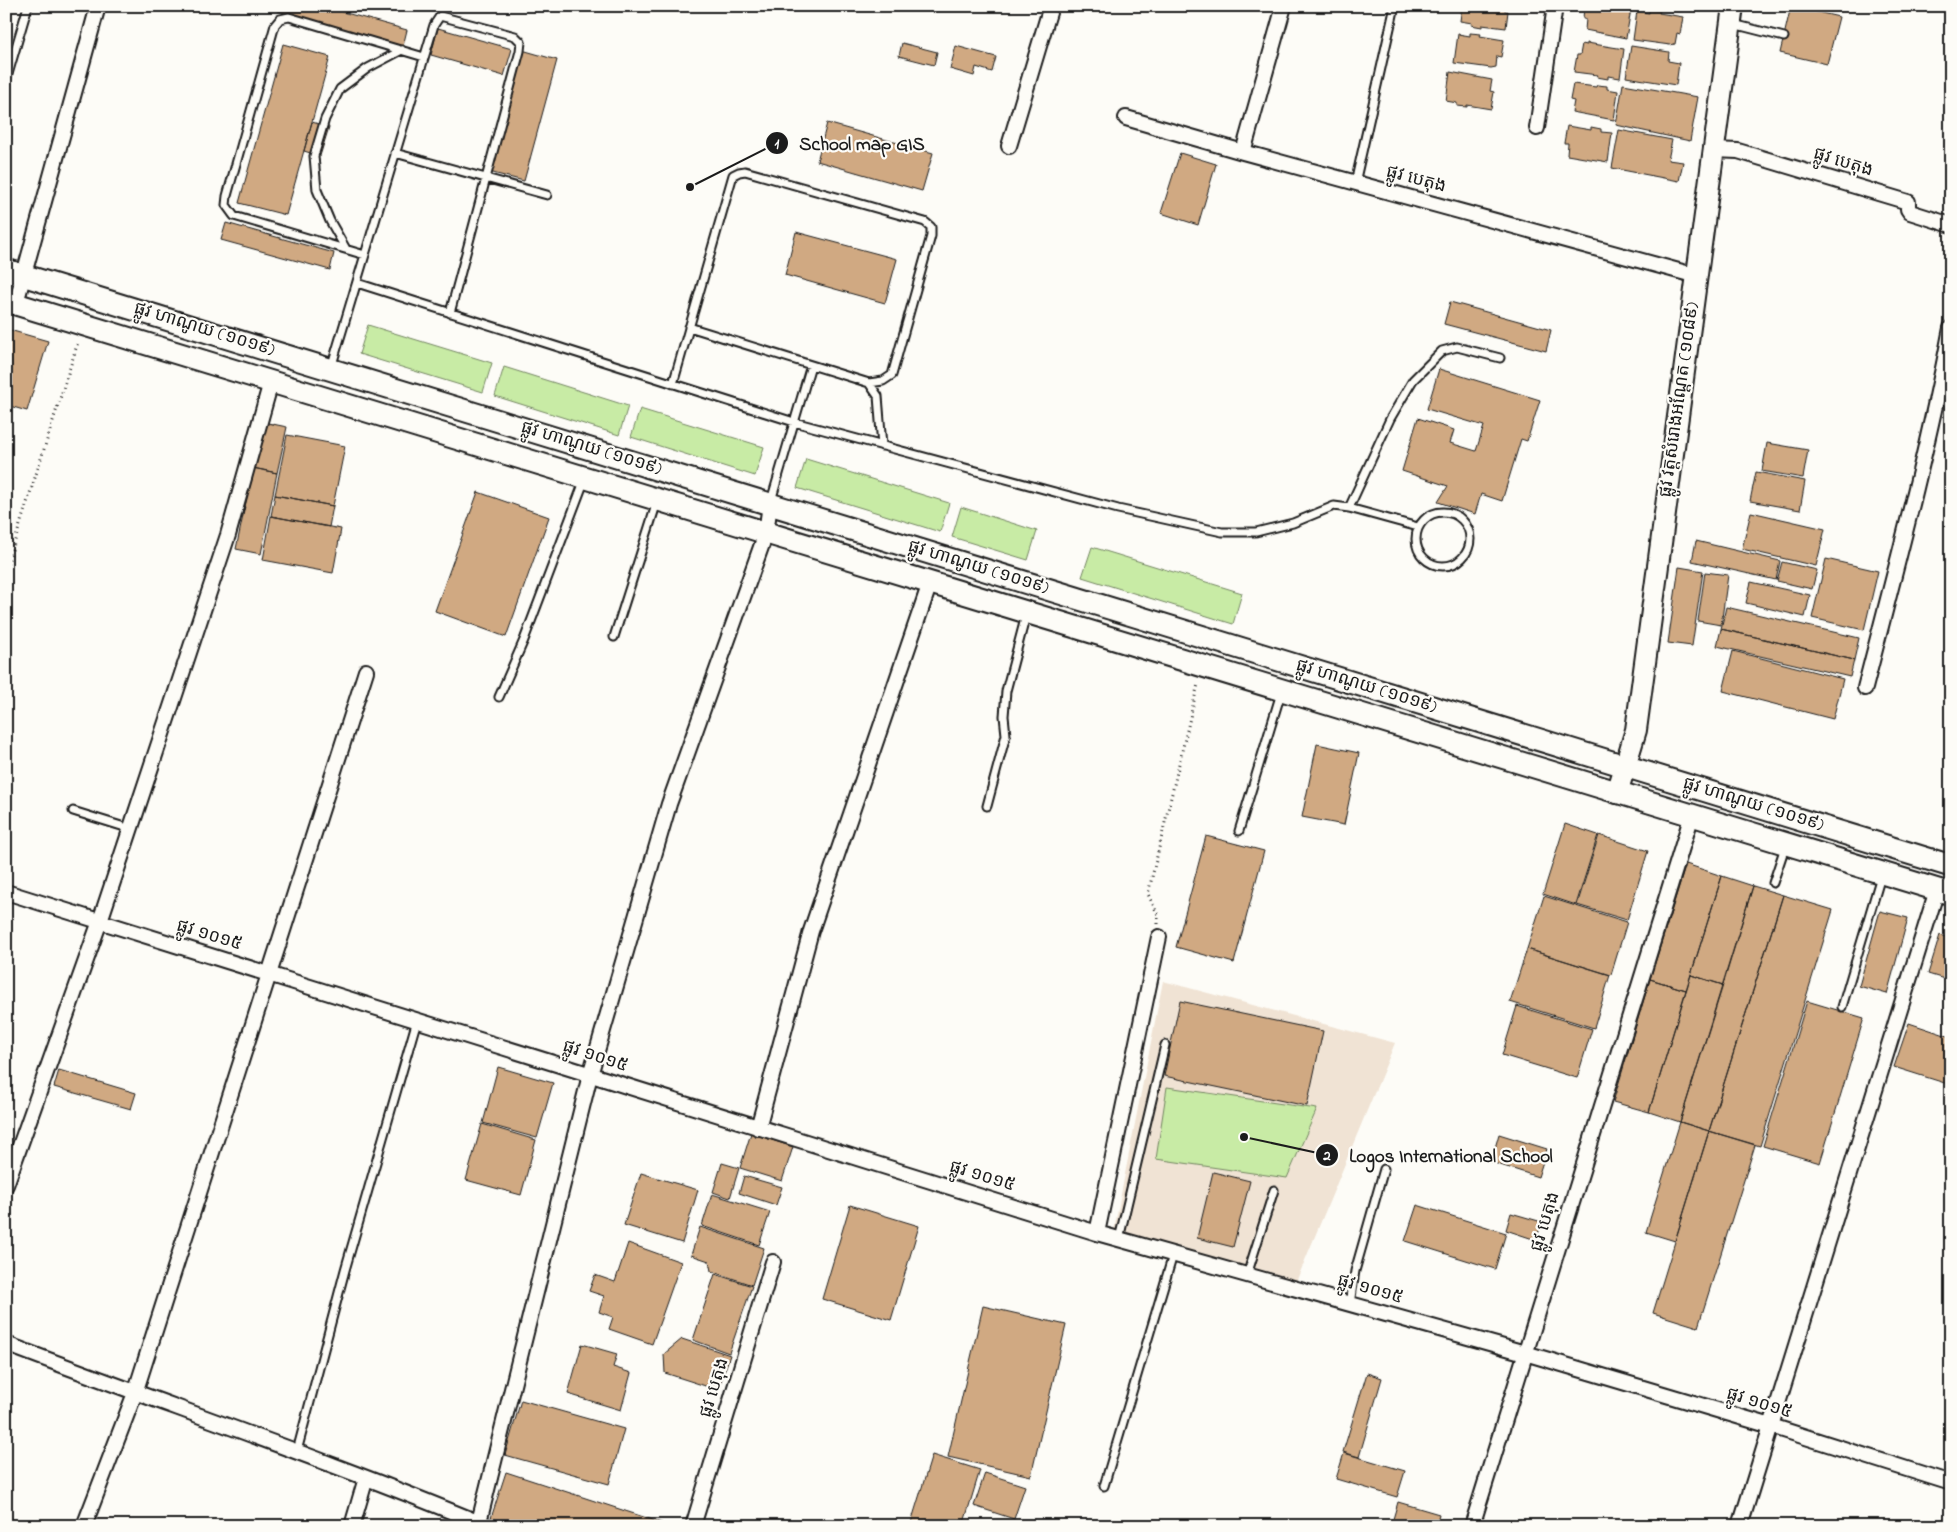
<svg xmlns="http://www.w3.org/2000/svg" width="1957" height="1532" viewBox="0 0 1957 1532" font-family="'Indie Flower','Noto Sans Khmer',sans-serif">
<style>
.built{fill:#f0e3d4}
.green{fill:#c8eba5;stroke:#728460}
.building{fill:#d0a982;stroke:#1c1c1c}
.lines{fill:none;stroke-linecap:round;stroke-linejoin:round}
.service-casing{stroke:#1c1c1c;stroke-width:11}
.minor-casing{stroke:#1c1c1c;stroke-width:18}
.secondary-casing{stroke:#1c1c1c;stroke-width:24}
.primary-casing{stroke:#1c1c1c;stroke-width:25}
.path{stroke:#1c1c1c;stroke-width:3;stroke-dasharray:1 4;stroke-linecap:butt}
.service{stroke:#fdfcf7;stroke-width:7}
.minor{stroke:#fdfcf7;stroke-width:14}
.secondary{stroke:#fdfcf7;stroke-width:20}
.primary{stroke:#fdfcf7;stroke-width:21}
.labels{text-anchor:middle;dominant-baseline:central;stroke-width:4.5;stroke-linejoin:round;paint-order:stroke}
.street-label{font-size:18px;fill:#1c1c1c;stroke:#fdfcf7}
.leader{fill:none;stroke:#1c1c1c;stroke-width:2}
.callout-dot{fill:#1c1c1c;stroke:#fdfcf7;stroke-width:2}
.mark-label{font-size:15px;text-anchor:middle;font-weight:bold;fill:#fff}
.callout-label{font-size:19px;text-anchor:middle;font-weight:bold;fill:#1c1c1c;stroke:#fdfcf7;stroke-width:4.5;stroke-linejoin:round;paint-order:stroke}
</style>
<rect width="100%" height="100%" fill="#fdfcf7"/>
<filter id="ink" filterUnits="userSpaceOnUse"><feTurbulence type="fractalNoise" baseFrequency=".02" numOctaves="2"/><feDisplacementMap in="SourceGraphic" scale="10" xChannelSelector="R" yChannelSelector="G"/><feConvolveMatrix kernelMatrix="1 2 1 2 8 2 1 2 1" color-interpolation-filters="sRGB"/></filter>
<g filter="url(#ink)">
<path class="built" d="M1163 981 1395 1043 1296 1282 1114 1230Z"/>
<path class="green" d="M368 325 492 363 483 392 359 354Z
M504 367 628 406 619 435 495 396Z
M640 409 764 447 755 476 631 437Z
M806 459 949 503 940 532 797 488Z
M961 507 1037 531 1028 560 952 537Z
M1092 547 1242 593 1233 624 1082 577Z
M1167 1087 1317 1109 1287 1178 1156 1159Z"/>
<path class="building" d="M279 6H321L407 30 403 46 278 11Z
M1462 6H1505V11H1508L1506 28 1482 25V27L1471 25 1472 23 1460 21Z
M1584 6H1619L1631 9 1626 38 1585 30 1586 19H1583Z
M1791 6 1839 17 1827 64 1780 53Z
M1649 10 1660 11 1659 13 1683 17 1680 34 1677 33 1675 44 1670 45 1633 40 1637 11 1649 13Z
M438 28 512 49 504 76 431 55Z
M1470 33 1481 34 1480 36 1504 40 1501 57 1497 56 1496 67 1491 68 1454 63 1458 34 1470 36Z
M902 43 937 52 934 65 899 56Z
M1587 43 1624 49 1620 78 1608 76V79L1597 77 1598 75 1574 72 1577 55H1580L1582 44 1587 45Z
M283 44 330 57 286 215 239 203Z
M956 46 996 57 992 72 976 67 974 76 950 69Z
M1631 46 1669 52 1668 61 1679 63 1676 85 1626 77Z
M522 50 557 60 524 181 489 172Z
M1450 72 1492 80 1490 91 1494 92 1491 109 1467 105V107L1457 106V103L1446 101Z
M1573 84 1596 87 1597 85 1607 86V89L1618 91 1614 120 1572 112 1574 101 1570 100Z
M1623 84 1698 97 1690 141 1616 125Z
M312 122 329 127 320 156 304 151Z
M827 123 933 153 922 191 817 161Z
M1567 126 1591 130V127L1601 129V132L1612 133 1608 162 1567 155 1568 143H1564Z
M1619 130 1672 140 1668 160 1683 162 1679 181 1612 168Z
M1180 153 1216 164 1198 225 1161 213Z
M226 223 334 253 330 270 221 240Z
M796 232 897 259 885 303 785 275Z
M1450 302 1551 330 1546 351 1444 324Z
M6 329 48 341 27 411 6 405Z
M1439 369 1540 400 1527 441 1521 439 1502 501 1481 494 1475 514 1438 502 1448 486 1402 471 1418 418 1454 430 1450 443 1476 451 1484 426 1427 409Z
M263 422 287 427 277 473 253 468Z
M287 435 345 446 333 506 275 495Z
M1767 443 1808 450 1803 478 1762 471Z
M253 468 277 473 261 554 236 549Z
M1756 472 1805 481 1800 510 1750 501Z
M478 492 549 517 506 637 435 611Z
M275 495 333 506 329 527 271 516Z
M1751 512 1825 529 1816 566 1742 549Z
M271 516 341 529 333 573 263 560Z
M1696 541 1780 561 1776 580 1692 561Z
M1826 559 1878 571 1864 630 1812 618Z
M1782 562 1817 570 1812 589 1777 581Z
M1679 567 1703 571 1692 646 1668 643Z
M1705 572 1728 575 1721 625 1698 621Z
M1751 582 1810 595 1805 617 1746 603Z
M1726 607 1859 638 1854 660 1721 629Z
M1721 629 1854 660 1850 677 1717 646Z
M1733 651 1843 679 1833 719 1723 691Z
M1317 744 1359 753 1344 825 1302 817Z
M1565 824 1598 835 1576 905 1543 894Z
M1599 835 1648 851 1627 920 1577 905Z
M1206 836 1264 851 1234 963 1176 947Z
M1686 864 1722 876 1686 990 1650 979Z
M1722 876 1753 886 1723 985 1691 975Z
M1753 886 1783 895 1709 1131 1680 1122Z
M1783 895 1833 910 1760 1146 1709 1131Z
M1544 896 1627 922 1611 975 1527 949Z
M1880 911 1908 918 1887 994 1859 986Z
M1940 935 1951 939V981L1928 974Z
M1527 949 1610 975 1594 1028 1510 1002Z
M1691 975 1723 985 1680 1122 1649 1112Z
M1650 979 1686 990 1649 1112 1613 1102Z
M1180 1001 1323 1031 1307 1106 1164 1076Z
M1807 1001 1864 1018 1820 1163 1763 1146Z
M1517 1006 1592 1029 1577 1078 1502 1055Z
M1909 1023 1951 1037V1085L1894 1067Z
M498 1067 553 1083 537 1138 483 1123Z
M59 1070 136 1093 131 1109 54 1087Z
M1680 1122 1709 1131 1675 1241 1646 1232Z
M482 1124 536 1140 521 1195 466 1180Z
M1709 1131 1755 1145 1698 1327 1653 1313Z
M751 1133 793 1147 782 1181 740 1168Z
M1499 1134 1547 1149 1538 1177 1491 1162Z
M722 1163 739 1168 730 1198 713 1192Z
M1213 1172 1250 1181 1233 1247 1197 1238Z
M641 1173 698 1190 682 1243 624 1225Z
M744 1176 782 1187 776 1205 739 1193Z
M712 1194 770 1212 759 1245 702 1226Z
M850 1205 919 1226 891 1320 822 1299Z
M1417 1205 1506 1233 1495 1269 1405 1241Z
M1511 1213 1542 1222 1536 1240 1506 1230Z
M700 1227 764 1248 752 1285 711 1271 709 1261 691 1255Z
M628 1243 681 1262 652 1344 609 1329 613 1317 599 1312 604 1296 589 1291 595 1275 615 1282Z
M715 1274 752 1286 729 1353 693 1340Z
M983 1306 1066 1325 1031 1476 948 1457Z
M682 1339 730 1355 718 1390 665 1373 664 1354Z
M582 1344 617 1354 613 1367 631 1373 621 1410 568 1394Z
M1367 1373 1382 1378 1359 1457 1343 1452Z
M521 1400 624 1429 609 1484 505 1455Z
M1344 1453 1405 1471 1397 1497 1336 1479Z
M932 1455 980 1470 963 1526H910Z
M506 1472 662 1523 661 1526H516L491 1518Z
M985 1473 1025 1486 1014 1519 974 1506Z
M1398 1502 1439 1514 1436 1526H1391Z"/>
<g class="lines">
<defs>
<path id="service" d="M1733 24 1784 37
M6 81 28 6
M395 153 547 195
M1355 183 1395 6
M346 249 330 221 317 190 314 156 325 119 340 89 368 68 402 50
M365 255 234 216 226 205 227 196 275 25 280 19 289 17 424 57
M357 283 794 422 1118 509 1222 532H1256L1293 523 1334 506 1349 508 1418 527
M331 368 434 25 440 16 515 36 521 42 520 51 450 313
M869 383 878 396 882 446
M673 384 733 175 739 172 745 171 925 222 931 227V236L892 375 883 381 869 383 689 327
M771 501 811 365
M1349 508 1390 419 1413 380 1442 351 1457 347 1500 358
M1416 539a27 27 0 1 1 54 0a27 27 0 1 1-54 0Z
M614 637 657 502
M499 697 524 640 585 479
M987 806 1006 735 1004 716 1006 691 1026 615
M73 811 131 829
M1239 831 1281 693
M1773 883 1785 847
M1842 1007 1881 876
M1119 1239 1165 1045
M1247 1275 1274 1190
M1350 1304 1355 1271 1384 1169
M297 1451 345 1270 417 1020
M1104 1486 1173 1255"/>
<path id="minor" d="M1126 118 1243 152 1697 276
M1537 128 1555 6
M1009 146 1051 6
M1714 150 1738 151 1908 202V209L1910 212 1951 225
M1243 152 1284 6
M16 303 98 6
M1865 688C1896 568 1928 449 1951 328
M6 892 1097 1233 1525 1353 1771 1426 1951 1483
M758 1128 811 931 930 583
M6 1185 100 921 228 535 271 382
M1097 1233 1159 937
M6 1344C166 1405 328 1460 487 1526
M84 1526 135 1393 366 671
M352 1526 366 1478
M478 1526 590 1075 669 804 766 533 770 504
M693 1526 773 1262
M1472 1526 1692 815
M1740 1526 1937 890"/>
<path id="secondary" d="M1617 793 1636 730 1733 6"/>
<path id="primary" d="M6 270 1951 866
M6 301 1951 894"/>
</defs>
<use href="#service" class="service-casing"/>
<use href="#minor" class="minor-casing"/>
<use href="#secondary" class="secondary-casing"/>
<use href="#primary" class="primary-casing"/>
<path class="path" d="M6 569 78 342
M1158 924V915L1148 894 1198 684"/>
<use href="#service" class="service"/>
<use href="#minor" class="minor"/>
<use href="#secondary" class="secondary"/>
<use href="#primary" class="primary"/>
</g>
</g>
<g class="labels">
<g class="street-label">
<text transform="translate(1843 163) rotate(17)">ផ្លូវ បេតុង</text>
<text transform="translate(1416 180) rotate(15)">ផ្លូវ បេតុង</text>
<text transform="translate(204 330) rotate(17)">ផ្លូវ ហាណូយ (១០១៩)</text>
<text transform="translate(1680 400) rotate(-82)">ផ្លូវ វត្តសំរោងអណ្ដែត (១០៨៩)</text>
<text transform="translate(591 449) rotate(17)">ផ្លូវ ហាណូយ (១០១៩)</text>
<text transform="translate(978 568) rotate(17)">ផ្លូវ ហាណូយ (១០១៩)</text>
<text transform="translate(1366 687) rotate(17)">ផ្លូវ ហាណូយ (១០១៩)</text>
<text transform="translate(1753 805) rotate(17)">ផ្លូវ ហាណូយ (១០១៩)</text>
<text transform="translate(209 936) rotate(17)">ផ្លូវ ១០១៥</text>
<text transform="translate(595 1057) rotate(18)">ផ្លូវ ១០១៥</text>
<text transform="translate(982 1177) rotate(17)">ផ្លូវ ១០១៥</text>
<text transform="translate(1546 1222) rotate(-73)">ផ្លូវ បេតុង</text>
<text transform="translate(1370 1290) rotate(16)">ផ្លូវ ១០១៥</text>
<text transform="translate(715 1388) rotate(-73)">ផ្លូវ បេតុង</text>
<text transform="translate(1759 1404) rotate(17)">ផ្លូវ ១០១៥</text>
</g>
</g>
<path class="leader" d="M690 187L777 143M1244 1137L1327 1155"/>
<g class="callout-dot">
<circle cx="690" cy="187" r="5"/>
<circle cx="1244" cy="1137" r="5"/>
<circle cx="777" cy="143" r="12"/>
<circle cx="1327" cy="1155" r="12"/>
</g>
<g class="mark-label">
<text x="777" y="148">1</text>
<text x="1327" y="1160">2</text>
</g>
<g class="callout-label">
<text x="862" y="150">School map GIS</text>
<text x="1451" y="1162">Logos International School</text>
</g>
<rect width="1957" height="1532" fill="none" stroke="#fdfcf7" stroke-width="25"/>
<rect x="12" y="12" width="1932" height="1507" fill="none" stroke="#1c1c1c" stroke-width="2" filter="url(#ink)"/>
</svg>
